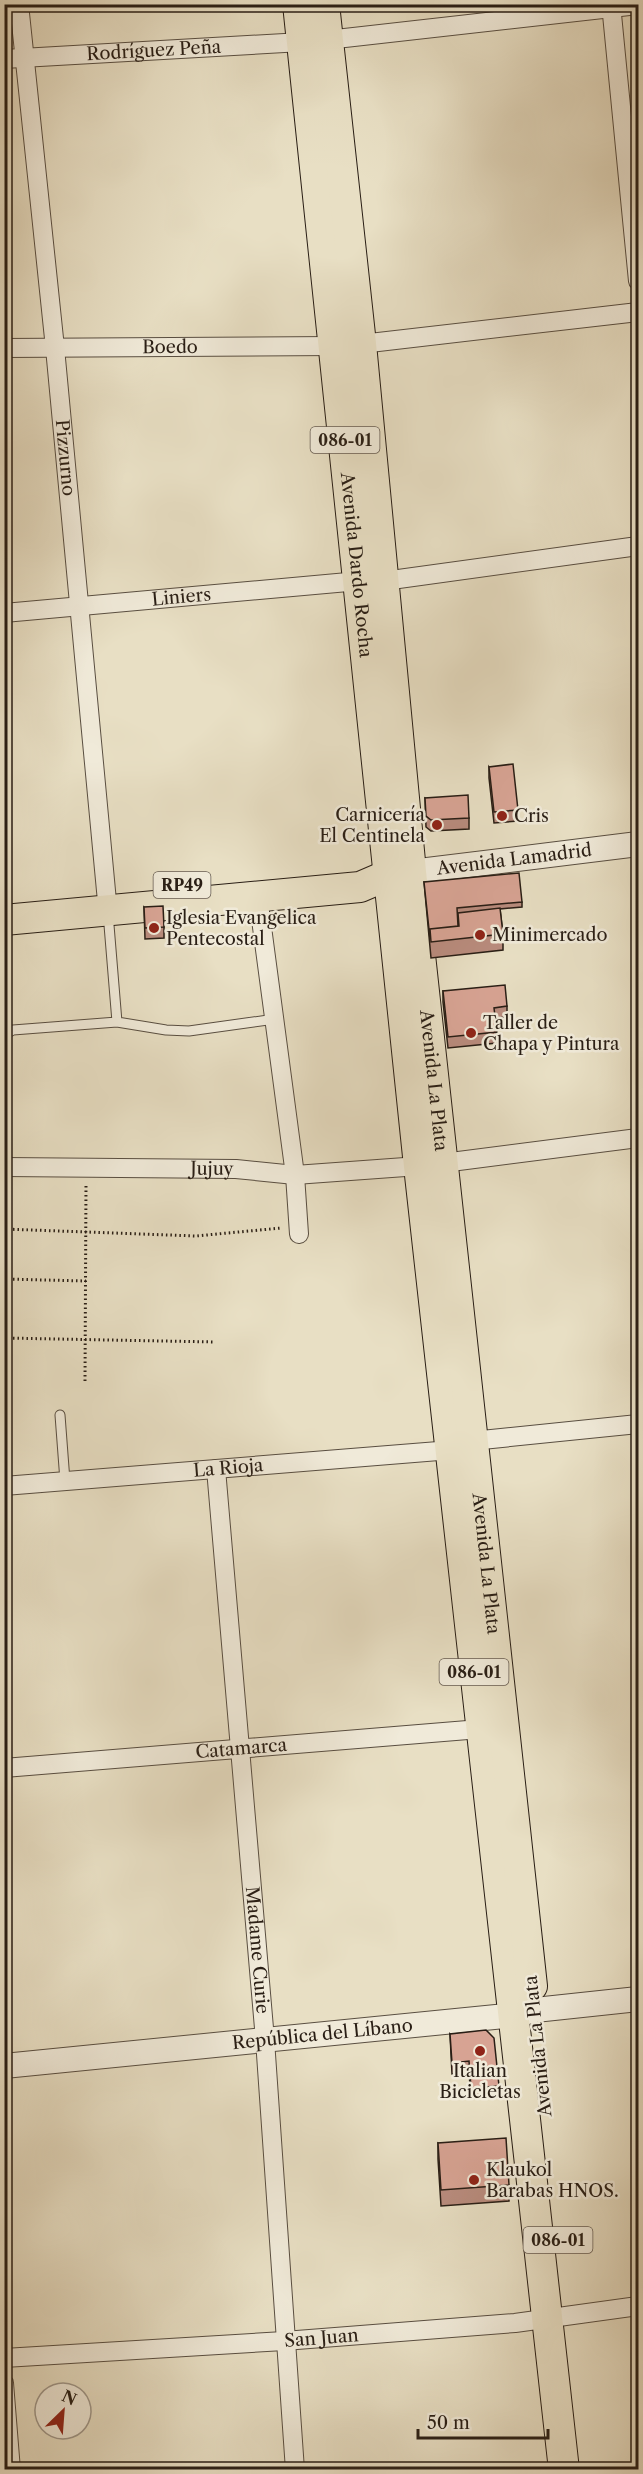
<svg xmlns="http://www.w3.org/2000/svg" width="643" height="2474" viewBox="0 0 643 2474" font-family="'Libre Caslon Text',serif">
<style>
.lines{fill:none;stroke-linecap:round;stroke-linejoin:round}
.service-casing{stroke:#594e41;stroke-width:11}
.minor-casing{stroke:#594e41;stroke-width:20}
.tertiary-casing{stroke:#594e41;stroke-width:26}
.primary-casing{stroke:#291e15;stroke-width:32}
.path{stroke:#291e15;stroke-width:3;stroke-dasharray:1.5 3;stroke-linecap:butt}
.service{stroke:#f0ead9;stroke-width:9}
.minor{stroke:#f0ead9;stroke-width:18}
.tertiary{stroke:#f0ead9;stroke-width:24}
.primary{stroke:#e8dfc4;stroke-width:30}
.wall{fill:#b98c7e;stroke:#291e15;stroke-width:1.5}
.building{fill:#d7a393;stroke:#291e15;stroke-width:1.5}
.poi-dot{fill:#8f2418;stroke:#f0ead9;stroke-width:2}
.labels{text-anchor:middle;dominant-baseline:central;stroke-width:5;stroke-linejoin:round;paint-order:stroke}
.shield{fill:#f0ead9;stroke:#655b50;stroke-width:1.5}
.shield-label{font-size:16px;font-weight:bold;fill:#291e15}
.street-label{font-size:18px;fill:#291e15;stroke:#f0ead9}
.poi-label{font-size:18px;fill:#291e15;stroke:#f0ead9;text-anchor:start}
</style>
<rect width="100%" height="100%" fill="#e8dfc4"/>
<filter id="stains"><feTurbulence type="fractalNoise" baseFrequency=".00333" numOctaves="4"/><feColorMatrix values="0 0 0 0 .2 0 0 0 0 .09 0 0 0 0 .02 0 0 0 .5 -.17"/></filter>
<radialGradient id="worn" r=".72"><stop offset=".6" stop-color="#630" stop-opacity="0"/><stop offset="1" stop-color="#630" stop-opacity=".3"/></radialGradient>
<g class="lines">
<defs>
<path id="service" d="M108 913 117 1022
M4 1035 13 1030 117 1022 166 1030 189 1031 275 1019
M60 1415 65 1481"/>
<g id="minor">
<path id="s1" d="M19 4 55 348 108 912"/>
<path d="M611 4 638 281"/>
<path d="M327 40 638 5"/>
<path id="s2" d="M4 59 302 42"/>
<path d="M361 344 638 312"/>
<path id="s3" d="M4 348 335 346"/>
<path d="M384 581 638 546"/>
<path id="s4" d="M4 613 359 581"/>
<path d="M258 897 295 1175 299 1234"/>
<path d="M443 1163 638 1138"/>
<path id="s5" d="M4 1167 236 1169 295 1175 419 1166"/>
<path d="M472 1441 638 1424"/>
<path id="s6" d="M216 1469 265 2040 295 2470"/>
<path id="s7" d="M4 1486 451 1450"/>
<path id="s8" d="M4 1768 480 1729"/>
<path id="s9" d="M4 2358 284 2341 515 2323 638 2306"/>
<path d="M4 2383 11 2470"/>
</g>
<g id="tertiary">
<path id="s10" d="M411 872 638 844"/>
<path id="s11" d="M4 2066 515 2015 535 2010 638 1999"/>
</g>
<g id="primary">
<path id="s12" d="M298 4 419 1166 564 2470"/>
<path id="s13" d="M324 4 361 344 411 872 532 1986"/>
<path d="M4 920 360 887 388 875 405 873"/>
</g>
</defs>
<use href="#service" class="service-casing"/>
<use href="#minor" class="minor-casing"/>
<use href="#tertiary" class="tertiary-casing"/>
<use href="#primary" class="primary-casing"/>
<path class="path" d="M4 1229 196 1236 281 1228
M4 1279 86 1281
M4 1338 215 1342
M85 1381 86 1184"/>
<use href="#service" class="service"/>
<use href="#minor" class="minor"/>
<use href="#tertiary" class="tertiary"/>
<use href="#primary" class="primary"/>
</g>
<path class="wall" d="M489 767 518 810V821L494 823 489 778Z
M425 798 469 818V829L431 831 426 827Z
M424 882 522 902V907L500 909 503 934V950L431 958Z
M144 907 164 927V938L145 939Z
M443 991 507 1006V1017L495 1018 497 1043 448 1048 443 1002Z
M450 2034 499 2086V2097L471 2099 469 2072 452 2074Z
M438 2143 509 2185V2201L441 2206 438 2159Z"/>
<path class="building" d="M513 764 518 810 494 812 489 767Z
M468 795 469 818 431 820 426 816 425 798Z
M519 873 522 902 457 908 458 926 430 929V939L424 882Z
M163 906 164 927 145 928 144 907Z
M500 908 503 934 431 942 430 929 459 926 458 913Z
M505 985 507 1006 494 1008 497 1032 448 1037 443 991Z
M486 2030 494 2038 499 2086 471 2088 469 2061 452 2063 450 2034Z
M506 2138 509 2185 441 2190 438 2143Z"/>
<g class="poi-dot">
<circle cx="502" cy="816" r="6"/>
<circle cx="437" cy="825" r="6"/>
<circle cx="154" cy="928" r="6"/>
<circle cx="480" cy="935" r="6"/>
<circle cx="471" cy="1033" r="6"/>
<circle cx="480" cy="2051" r="6"/>
<circle cx="474" cy="2180" r="6"/>
</g>
<g class="labels">
<g class="shield">
<rect x="310.5" y="427" width="69" height="26" rx="4.5"/>
<rect x="153.5" y="872" width="57" height="26" rx="4.5"/>
<rect x="439.5" y="1659" width="69" height="26" rx="4.5"/>
<rect x="523.5" y="2227" width="69" height="26" rx="4.5"/>
</g>
<g class="shield-label">
<text x="345" y="440">086-01</text>
<text x="182" y="885">RP49</text>
<text x="474" y="1672">086-01</text>
<text x="558" y="2240">086-01</text>
</g>
<g class="street-label">
<text stroke="none"><textPath href="#s2" startOffset="150">Rodríguez Peña</textPath></text>
<text stroke="none"><textPath href="#s3" startOffset="166">Boedo</textPath></text>
<text stroke="none"><textPath href="#s1" startOffset="456">Pizzurno</textPath></text>
<text stroke="none"><textPath href="#s12" startOffset="564">Avenida Dardo Rocha</textPath></text>
<text stroke="none"><textPath href="#s4" startOffset="178">Liniers</textPath></text>
<text stroke="none"><textPath href="#s10" startOffset="104">Avenida Lamadrid</textPath></text>
<text stroke="none"><textPath href="#s13" startOffset="1082">Avenida La Plata</textPath></text>
<text stroke="none"><textPath href="#s5" startOffset="208">Jujuy</textPath></text>
<text stroke="none"><textPath href="#s7" startOffset="225">La Rioja</textPath></text>
<text stroke="none"><textPath href="#s13" startOffset="1568">Avenida La Plata</textPath></text>
<text stroke="none"><textPath href="#s8" startOffset="238">Catamarca</textPath></text>
<text stroke="none"><textPath href="#s6" startOffset="483">Madame Curie</textPath></text>
<text stroke="none"><textPath href="#s11" startOffset="320">República del Líbano</textPath></text>
<text transform="translate(538 2046) rotate(-96)">Avenida La Plata</text>
<text stroke="none"><textPath href="#s9" startOffset="318">San Juan</textPath></text>
</g>
<g class="poi-label">
<text x="425" y="815" text-anchor="end">Carnicería<tspan x="425" dy="21">El Centinela</tspan></text>
<text x="514" y="816">Cris</text>
<text x="166" y="918">Iglesia Evangelica<tspan x="166" dy="21">Pentecostal</tspan></text>
<text x="492" y="935">Minimercado</text>
<text x="483" y="1023">Taller de<tspan x="483" dy="21">Chapa y Pintura</tspan></text>
<text x="480" y="2071" text-anchor="middle">Italian<tspan x="480" dy="21">Bicicletas</tspan></text>
<text x="486" y="2170">Klaukol<tspan x="486" dy="21">Barabas HNOS.</tspan></text>
</g>
</g>
<rect width="643" height="2474" fill="none" stroke="#e8dfc4" stroke-width="24"/>
<rect x="6" y="6" width="631" height="2462" fill="none" stroke="#291e15" stroke-width="3"/>
<rect x="12" y="12" width="619" height="2450" fill="none" stroke="#291e15" stroke-width="1.5"/>
<g transform="translate(63 2411) rotate(25)"><circle r="28" fill="#f0ead9" stroke="#a0988b" stroke-width="1.5"/>
<path d="M0-4.5L10 22L0 15L-10 22Z" fill="#8f2418"/>
<text y="-9" font-size="16" font-weight="bold" text-anchor="middle" fill="#291e15">N</text>
</g>
<path d="M418 2429v9h130v-9" fill="none" stroke="#291e15" stroke-width="3"/>
<text x="427" y="2429" font-size="18" fill="#291e15" stroke="#f0ead9" stroke-width="4.5" paint-order="stroke">50 m</text>
<rect width="100%" height="100%" filter="url(#stains)"/>
<rect width="100%" height="100%" fill="url(#worn)"/>
</svg>
